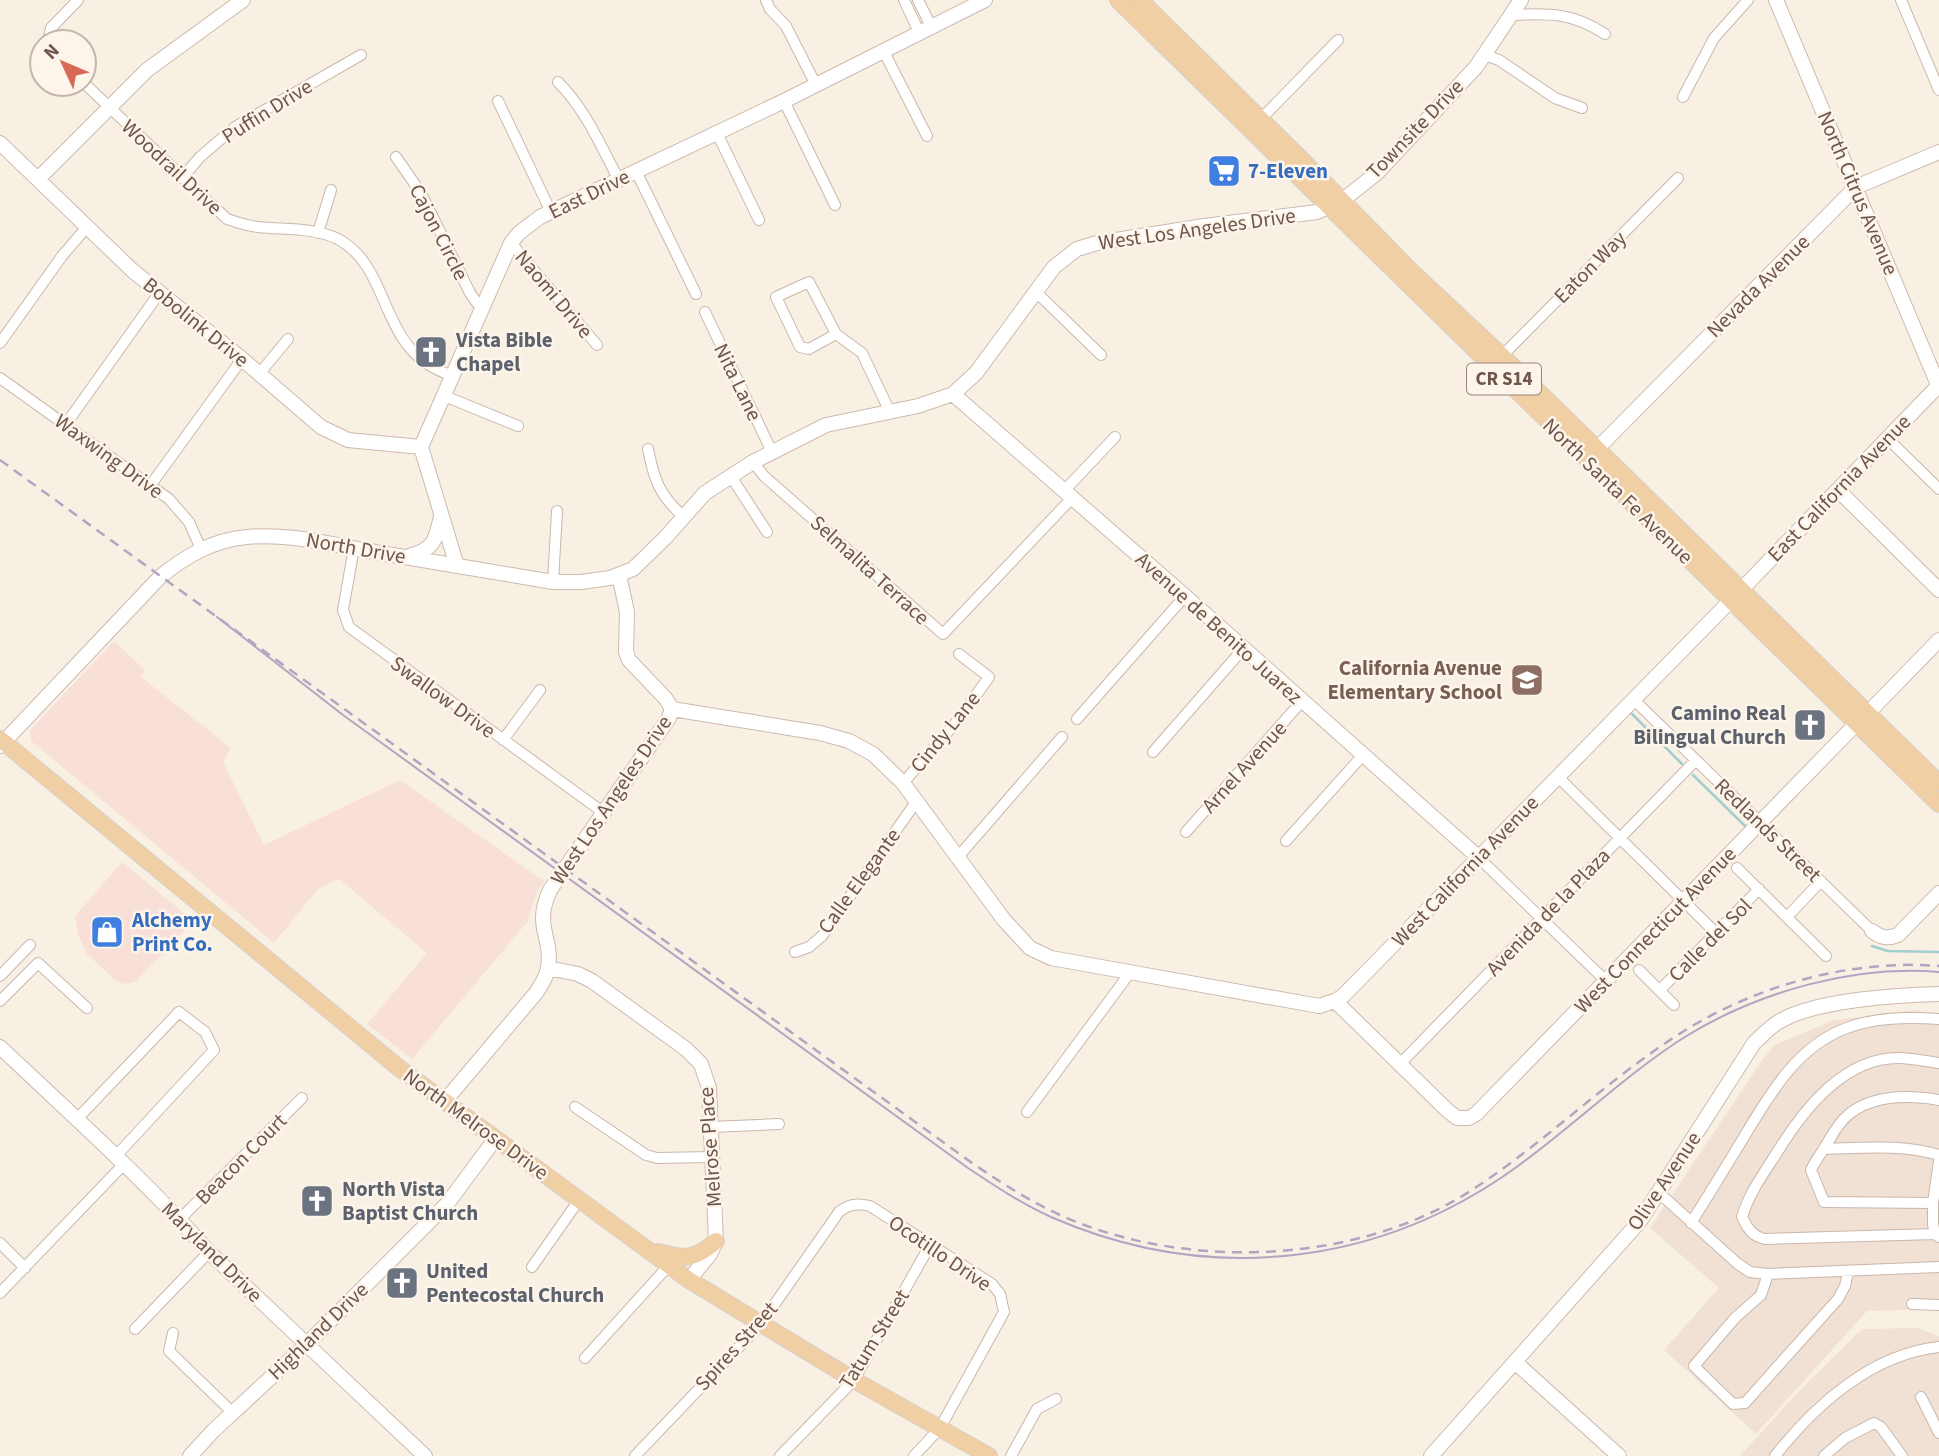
<svg xmlns="http://www.w3.org/2000/svg" width="1939" height="1456" viewBox="0 0 1939 1456" font-family="'Source Sans 3',sans-serif">
<style>
.residential{fill:#f0e1d4}
.commercial{fill:#f8e0d9}
.lines{fill:none;stroke-linecap:round;stroke-linejoin:round}
.stream{stroke:#a3cdd1;stroke-width:2.5}
.street-casing{stroke:#c9b7ac;stroke-width:12}
.secondary-casing{stroke:#ceb9ad;stroke-width:16}
.primary-casing{stroke:#d7d0cd;stroke-width:18}
.street{stroke:#fff;stroke-width:10}
.secondary{stroke:#fff;stroke-width:14}
.primary{stroke:#f1cfa4;stroke-width:16}
.tram{stroke:#b2a5c1;stroke-width:2}
.rail{stroke:#b2a5c1;stroke-width:2.5;stroke-dasharray:10 7;stroke-linecap:butt}
.labels{text-anchor:middle;dominant-baseline:central;stroke-width:5;stroke-linejoin:round;paint-order:stroke}
.shield{fill:#fdf4ea;stroke:#9a857c;stroke-width:2}
.shield-label{font-size:19px;font-weight:bold;fill:#6f564d}
.street-label{font-size:21px;fill:#6f564d;stroke:#fdf4ea}
.shop-label{font-size:21px;font-weight:bold;fill:#366cbe;stroke:#fdf4ea;text-anchor:start}
.worship-label{font-size:21px;font-weight:bold;fill:#5b616d;stroke:#fdf4ea;text-anchor:start}
.education-label{font-size:21px;font-weight:bold;fill:#785e54;stroke:#fdf4ea;text-anchor:end}
</style>
<rect width="100%" height="100%" fill="#f9f0e4"/>
<path class="residential" d="M1914 1010 1939 1014V1309L1867 1311 1756 1434 1664 1350 1719 1288 1650 1228 1764 1057 1775 1045 1834 1020Z
M1918 1328 1939 1336V1456H1740L1795 1395 1862 1329Z"/>
<path class="commercial" d="M114 641 145 670 141 677 231 748 223 762 264 845 400 780 544 881 536 893 528 921 412 1059 367 1024 427 953 339 879 318 889 274 943 31 741 30 730Z
M122 862 194 921 135 982 125 984 116 981 86 953 78 934 75 916Z"/>
<g class="lines">
<path class="stream" d="M1631 713 1682 764
M1693 775 1745 826
M1872 946 1888 951 1939 952"/>
<defs>
<path id="street" d="M766 0 770 9 786 26 816 85
M904 0 920 34
M918 0 932 28
M1901 0 1939 90
M1513 15C1550 13 1573 13 1605 34
M48 42 51 28 78 0
M884 52 927 136
M1484 55 1499 60 1555 98 1582 108
M558 82C586 110 600 145 619 180
M84 83 227 219C237 222 248 226 258 227 284 230 313 227 338 239 394 269 377 352 451 375
M1683 97 1714 38 1748 0
M498 101 551 212
M784 101 835 205
M1261 119 1338 40
M717 133 759 220
M396 157 421 193 470 293 477 303 483 305
M636 171 696 294
M182 178 200 157 235 127 361 55
M318 233 331 190
M511 243 597 345
M809 282 836 334 809 349 800 347 776 297Z
M1036 292 1101 355
M705 312 772 452
M836 334 862 353 890 412
M0 343 62 256 87 227
M1502 356 1678 178
M259 374 288 339
M0 378 169 499 189 522 201 549
M442 395 518 426
M66 424 160 292
M1887 438 1939 489
M648 449C654 479 659 495 683 516
M753 462 764 476 943 634 1072 498
M730 475 767 532
M150 486 242 359
M1064 491 1115 437
M354 548 343 610 349 627 604 813
M553 582 557 511
M1633 699 1872 931
M1077 719 1185 596
M503 740 540 690
M1153 752 1243 649
M1558 777 1716 933
M903 783 959 719 989 677 959 654
M1186 832 1302 701
M1286 841 1363 755
M958 857 1062 737
M1478 857 1606 981
M1737 868 1826 956
M1787 917 1821 881
M795 952 809 947 822 936 916 802
M1639 970 1674 1005
M0 976 30 945
M1660 990 1759 889
M0 1001 38 963 87 1008
M1939 1063C1927 1061 1914 1059 1901 1058 1845 1056 1804 1109 1778 1151 1764 1173 1749 1193 1742 1217 1748 1229 1752 1236 1765 1239L1935 1234 1939 1237
M1400 1064 1696 760
M575 1107 646 1155 657 1158 712 1157
M1027 1112 1129 974
M77 1119 179 1012 205 1032 214 1050 116 1156
M711 1127 779 1124
M1824 1149C1862 1148 1902 1144 1939 1155
M1658 1192 1738 1264 1750 1272 1768 1274
M1933 1203 1939 1161
M180 1219 302 1098
M1691 1223C1706 1199 1721 1175 1736 1150 1764 1105 1791 1050 1844 1029 1874 1017 1908 1017 1939 1019
M1935 1234 1933 1224V1203L1824 1202 1811 1170C1815 1161 1820 1155 1825 1147 1832 1136 1837 1124 1848 1115 1872 1095 1909 1095 1939 1100
M0 1243 25 1268
M532 1267 579 1200
M1848 1272 1845 1286 1838 1299 1745 1403 1733 1404 1694 1366 1735 1318 1761 1295 1768 1274 1939 1267
M0 1293 124 1164
M1912 1304 1939 1305
M135 1329 209 1252
M173 1333 169 1351 233 1413
M585 1358 670 1264
M1921 1397 1939 1433
M635 1456 760 1325 839 1212C849 1204 857 1203 870 1206L992 1284 1000 1294 1004 1312 940 1428 914 1456
M780 1456 854 1380 930 1245
M1011 1456 1037 1409 1056 1399
M1775 1456C1815 1405 1872 1354 1939 1347
M1824 1456 1845 1438 1874 1423 1881 1427 1902 1456"/>
<path id="secondary" d="M1776 0 1939 387
M0 143 133 271 242 359 321 427 348 440 421 447
M38 179 147 70 243 0
M953 394 1185 596 1478 857
M1597 449 1856 187 1939 152
M1838 490 1939 590
M409 556C434 550 436 540 441 516
M457 566 421 447 511 243 519 233 540 217 784 101 985 0
M672 709 820 733 849 741 873 754 903 783 1004 920 1030 948 1051 958 1319 1006 1335 1001 1343 996 1741 590 1938 386
M1867 714 1939 640
M0 746 161 576C186 556 213 540 247 537 288 533 328 544 369 551 430 561 492 572 553 582H581L610 578 633 569 665 538 705 493 753 462 826 425 918 406 953 394 976 373 1054 267 1077 249 1097 243 1204 226 1317 212 1343 200 1378 172 1476 67 1521 0
M1872 931C1881 938 1888 939 1898 935L1939 893
M548 968 578 974 592 981 686 1049 701 1064 709 1088 716 1241 710 1254 689 1280
M1335 1001 1448 1111 1457 1118H1469L1476 1114 1856 724
M0 1047C71 1114 144 1179 209 1252L425 1456
M444 1102 536 993C541 985 547 977 548 967 553 937 533 927 550 890L669 718 672 709 666 699 629 660 626 652 627 612 619 575
M1515 1362 1619 1456
M190 1456 213 1431 306 1345 447 1204 496 1138
M1431 1456 1640 1221 1754 1043C1763 1035 1772 1024 1784 1019 1820 1000 1897 995 1939 994"/>
<path id="primary" d="M1118 0 1939 804
M1140 0 1304 162 1410 270 1502 356 1939 783
M0 739 399 1068 689 1280 854 1380 989 1456
M658 1252C685 1259 693 1261 716 1241"/>
</defs>
<use href="#street" class="street-casing"/>
<use href="#secondary" class="secondary-casing"/>
<use href="#primary" class="primary-casing"/>
<use href="#street" class="street"/>
<use href="#secondary" class="secondary"/>
<use href="#primary" class="primary"/>
<path class="tram" d="M217 617 343 715 968 1168C995 1186 1022 1204 1051 1217 1209 1286 1379 1267 1518 1166 1576 1124 1627 1073 1688 1035 1761 991 1854 965 1939 972"/>
<path class="rail" d="M0 460 972 1163C1006 1186 1040 1208 1079 1223 1201 1270 1364 1262 1475 1188 1548 1140 1610 1077 1684 1031 1758 985 1852 959 1939 966"/>
</g>
<defs>
<symbol id="supermarket-square" viewBox="-11 -11 22 22"><rect x="-9" y="-9" width="18" height="18" rx="4" fill="#3f7fe0" stroke="#fdf4ea"/><path d="M-6-5.5h2.5l.6 2H6L4.5 2H-2.5L-4.4-4H-6ZM-1.5 3.2a1.3 1.3 0 1 0 .1 0ZM3 3.2a1.3 1.3 0 1 0 .1 0Z" fill="#fff"/></symbol>
<symbol id="church-square" viewBox="-11 -11 22 22"><rect x="-9" y="-9" width="18" height="18" rx="4" fill="#6b7280" stroke="#fdf4ea"/><path d="M-1.2-6h2.4v3.5h3.3v2.4h-3.3V6h-2.4V-.1h-3.3v-2.4h3.3Z" fill="#fff"/></symbol>
<symbol id="school-square" viewBox="-11 -11 22 22"><rect x="-9" y="-9" width="18" height="18" rx="4" fill="#8d6e63" stroke="#fdf4ea"/><path d="M0-5L7-2L0 1L-7-2ZM-4 1L0 2.5L4 1V4Q0 6-4 4Z" fill="#fff"/></symbol>
<symbol id="shop-square" viewBox="-11 -11 22 22"><rect x="-9" y="-9" width="18" height="18" rx="4" fill="#3f7fe0" stroke="#fdf4ea"/><path d="M-5-2.5h2.3a2.7 3.5 0 0 1 5.4 0H5L5.5 6h-11ZM-1.5-2.5h3a1.5 2.3 0 0 0-3 0Z" fill="#fff"/></symbol>
</defs>
<g fill-rule="evenodd">
<use href="#supermarket-square" x="1205" y="152" width="38" height="38"/>
<use href="#church-square" x="412" y="333" width="38" height="38"/>
<use href="#school-square" x="1508" y="661" width="38" height="38"/>
<use href="#church-square" x="1791" y="706" width="38" height="38"/>
<use href="#shop-square" x="88" y="913" width="38" height="38"/>
<use href="#church-square" x="298" y="1182" width="38" height="38"/>
<use href="#church-square" x="383" y="1264" width="38" height="38"/>
</g>
<g class="labels">
<rect class="shield" x="1467" y="363.5" width="74" height="31" rx="5"/>
<g class="shield-label">
<text x="1504" y="379">CR S14</text>
</g>
<g class="street-label">
<text transform="translate(267 111) rotate(-32)">Puffin Drive</text>
<text transform="translate(1415 129) rotate(-46)">Townsite Drive</text>
<text transform="translate(172 167) rotate(43)">Woodrail Drive</text>
<text transform="translate(1858 193) rotate(67)">North Citrus Avenue</text>
<text transform="translate(589 194) rotate(-26)">East Drive</text>
<text transform="translate(1197 229) rotate(-8)">West Los Angeles Drive</text>
<text transform="translate(439 232) rotate(63)">Cajon Circle</text>
<text transform="translate(1590 267) rotate(-45)">Eaton Way</text>
<text transform="translate(1758 286) rotate(-45)">Nevada Avenue</text>
<text transform="translate(554 294) rotate(50)">Naomi Drive</text>
<text transform="translate(196 322) rotate(39)">Bobolink Drive</text>
<text transform="translate(738 382) rotate(64)">Nita Lane</text>
<text transform="translate(109 456) rotate(36)">Waxwing Drive</text>
<text transform="translate(1839 488) rotate(-46)">East California Avenue</text>
<text transform="translate(1618 491) rotate(44)">North Santa Fe Avenue</text>
<text transform="translate(356 548) rotate(10)">North Drive</text>
<text transform="translate(870 570) rotate(42)">Selmalita Terrace</text>
<text transform="translate(1219 628) rotate(42)">Avenue de Benito Juarez</text>
<text transform="translate(443 697) rotate(36)">Swallow Drive</text>
<text transform="translate(945 732) rotate(-51)">Cindy Lane</text>
<text transform="translate(1244 767) rotate(-48)">Arnel Avenue</text>
<text transform="translate(611 800) rotate(-56)">West Los Angeles Drive</text>
<text transform="translate(1768 830) rotate(44)">Redlands Street</text>
<text transform="translate(1465 871) rotate(-46)">West California Avenue</text>
<text transform="translate(859 881) rotate(-54)">Calle Elegante</text>
<text transform="translate(1548 912) rotate(-46)">Avenida de la Plaza</text>
<text transform="translate(1655 930) rotate(-46)">West Connecticut Avenue</text>
<text transform="translate(1710 940) rotate(-45)">Calle del Sol</text>
<text transform="translate(476 1124) rotate(36)">North Melrose Drive</text>
<text transform="translate(710 1147) rotate(-94)">Melrose Place</text>
<text transform="translate(241 1159) rotate(-45)">Beacon Court</text>
<text transform="translate(1664 1181) rotate(-56)">Olive Avenue</text>
<text transform="translate(212 1252) rotate(45)">Maryland Drive</text>
<text transform="translate(940 1253) rotate(34)">Ocotillo Drive</text>
<text transform="translate(318 1331) rotate(-44)">Highland Drive</text>
<text transform="translate(874 1339) rotate(-58)">Tatum Street</text>
<text transform="translate(736 1346) rotate(-48)">Spires Street</text>
</g>
<g class="shop-label">
<text x="1248" y="171">7-Eleven</text>
<text x="132" y="920">Alchemy<tspan x="132" dy="24">Print Co.</tspan></text>
</g>
<g class="worship-label">
<text x="456" y="340">Vista Bible<tspan x="456" dy="24">Chapel</tspan></text>
<text x="1786" y="713" text-anchor="end">Camino Real<tspan x="1786" dy="24">Bilingual Church</tspan></text>
<text x="342" y="1189">North Vista<tspan x="342" dy="24">Baptist Church</tspan></text>
<text x="426" y="1271">United<tspan x="426" dy="24">Pentecostal Church</tspan></text>
</g>
<g class="education-label">
<text x="1502" y="668">California Avenue<tspan x="1502" dy="24">Elementary School</tspan></text>
</g>
</g>
<g transform="translate(63 63) rotate(314)"><circle r="33" fill="#fdf4ea" stroke="#c4b5ab" stroke-width="2"/>
<path d="M0-5L12 26L0 18L-12 26Z" fill="#d66a57"/>
<text y="-10" font-size="19" font-weight="bold" text-anchor="middle" fill="#6f564d">N</text>
</g>
</svg>
